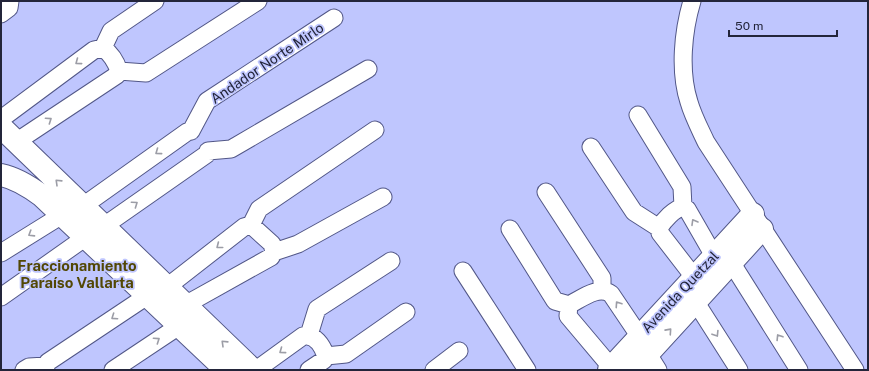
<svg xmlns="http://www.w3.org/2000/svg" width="869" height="371" viewBox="0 0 869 371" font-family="'Public Sans',sans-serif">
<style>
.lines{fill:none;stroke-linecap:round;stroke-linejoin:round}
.street-casing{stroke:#525787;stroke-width:19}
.secondary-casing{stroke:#525787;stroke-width:24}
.street{stroke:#fff;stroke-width:17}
.secondary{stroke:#fff;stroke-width:22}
.oneway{stroke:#9c9da6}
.labels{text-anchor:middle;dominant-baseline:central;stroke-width:3.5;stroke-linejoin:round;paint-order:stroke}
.street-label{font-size:14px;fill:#23253a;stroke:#bfc6fe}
.neighbourhood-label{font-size:15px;font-weight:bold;fill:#524704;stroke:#bfc6fe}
</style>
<rect width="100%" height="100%" fill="#bfc6fe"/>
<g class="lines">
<defs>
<path id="street" d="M692 1C683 31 679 71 689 102 693 116 700 129 706 142L855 370
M1 14 9 8 10 1
M103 48 111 31 155 1
M119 71 146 73 258 1
M638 115 682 187 683 207
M1 119 94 50 103 48C110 53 116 62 119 71L117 75 16 142
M191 131 207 101 334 18
M591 147 634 212 659 228
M208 151 231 149 368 69
M546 192 602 278V290
M83 206 187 132 191 131
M251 225 259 209 375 130
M104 226 207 154 208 151
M510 229 555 301 569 305
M274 252 298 244 383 197
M1 253 62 215
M731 262 799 370
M463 271 527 370
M694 277 660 233 659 228C664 220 674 209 683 207L687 209 714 256
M167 287 244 227 251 225
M1 297 86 237
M695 301 739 370
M185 305 271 257 274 252 272 244 251 225
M309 335 317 309 391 261
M648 354 658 370
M326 356 346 354 406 312
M46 366 48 362 147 296
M611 367 568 316 569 305C581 299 598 285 611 294L640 337
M24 370 29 367 46 366
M113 370 179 326
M256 370 303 336C315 334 322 345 326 356
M309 370 324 360 326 356
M434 370 459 351"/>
<path id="secondary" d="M1 127 253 370
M1 175C16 178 30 187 42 196L226 370
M609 370 753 214
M633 370 762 229"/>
</defs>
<use href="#street" class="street-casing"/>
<use href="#secondary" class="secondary-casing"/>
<use href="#street" class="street"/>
<use href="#secondary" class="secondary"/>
</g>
<defs><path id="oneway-chevron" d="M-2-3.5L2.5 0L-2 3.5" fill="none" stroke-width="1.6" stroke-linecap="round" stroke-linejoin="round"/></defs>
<g class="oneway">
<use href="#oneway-chevron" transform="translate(78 62) rotate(143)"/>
<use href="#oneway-chevron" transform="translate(49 120) rotate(-34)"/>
<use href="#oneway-chevron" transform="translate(158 152) rotate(144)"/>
<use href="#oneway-chevron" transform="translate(58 182) rotate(-136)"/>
<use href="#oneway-chevron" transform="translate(135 204) rotate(-35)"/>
<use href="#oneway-chevron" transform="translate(694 222) rotate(-120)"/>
<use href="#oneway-chevron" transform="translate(31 234) rotate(148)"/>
<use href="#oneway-chevron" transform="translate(219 246) rotate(142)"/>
<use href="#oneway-chevron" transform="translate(618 304) rotate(-124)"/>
<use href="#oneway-chevron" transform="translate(114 317) rotate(146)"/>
<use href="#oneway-chevron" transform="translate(669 331) rotate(-48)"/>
<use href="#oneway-chevron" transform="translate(716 334) rotate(58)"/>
<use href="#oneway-chevron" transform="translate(779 337) rotate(-122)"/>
<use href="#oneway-chevron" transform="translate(157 340) rotate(-34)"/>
<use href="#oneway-chevron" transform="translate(224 343) rotate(-136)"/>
<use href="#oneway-chevron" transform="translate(282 351) rotate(144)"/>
</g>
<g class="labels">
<g class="street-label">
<text transform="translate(267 63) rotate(-34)">Andador Norte Mirlo</text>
<text transform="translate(680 292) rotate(-47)">Avenida Quetzal</text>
</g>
<g class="neighbourhood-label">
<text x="77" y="265">Fraccionamiento<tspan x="77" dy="17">Paraíso Vallarta</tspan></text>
</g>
</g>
<rect width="869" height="371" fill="none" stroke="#23253a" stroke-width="4"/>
<path d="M729 30v6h108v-6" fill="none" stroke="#23253a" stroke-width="2"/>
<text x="735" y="30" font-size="12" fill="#23253a" stroke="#bfc6fe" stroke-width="3" paint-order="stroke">50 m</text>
</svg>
